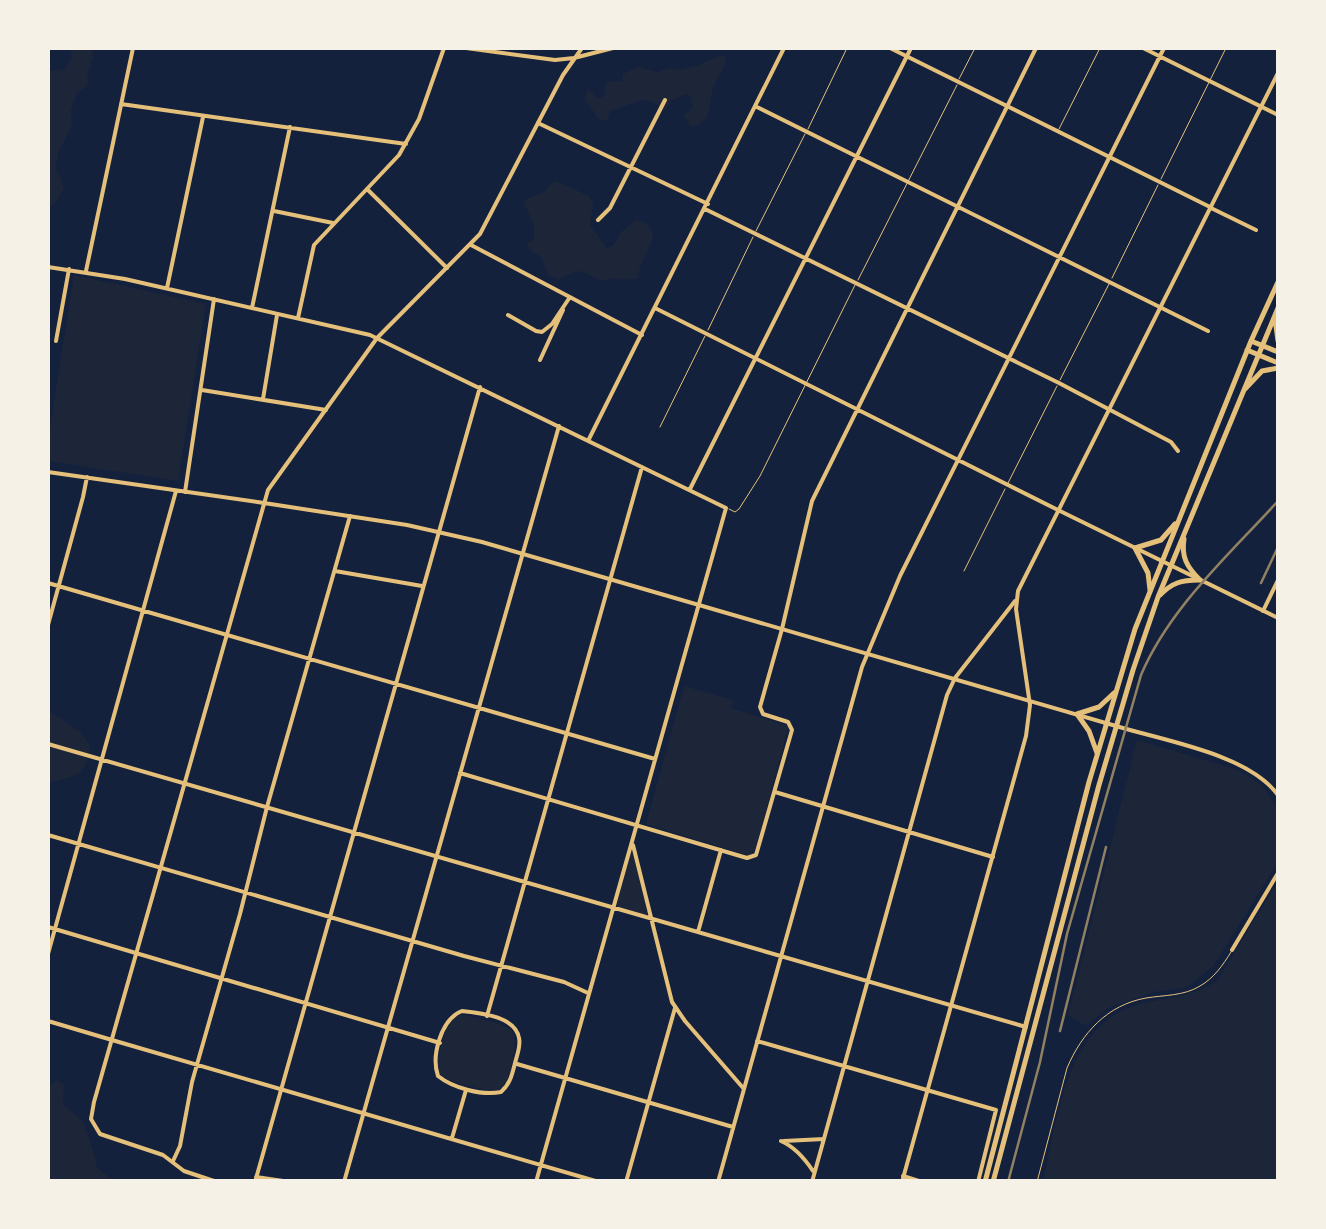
<svg xmlns="http://www.w3.org/2000/svg" width="1326" height="1229" viewBox="0 0 1326 1229" font-family="'DM Sans',sans-serif">
<style>
.green{fill:#1d2539}
.lines{fill:none;stroke-linecap:round;stroke-linejoin:round}
.service{stroke:#e5c07b;stroke-width:1}
.minor{stroke:#e5c07b;stroke-width:4}
.tertiary{stroke:#e5c07b;stroke-width:4}
.primary{stroke:#e5c07b;stroke-width:5}
.trunk{stroke:#e5c07b;stroke-width:5}
.rail{stroke:#918062;stroke-width:2.5}
</style>
<rect width="100%" height="100%" fill="#14213d"/>
<path class="green" d="M72 48H92L93 57 87 75 90 80 86 87 77 92 71 110 72 125 59 151 55 169 61 178 64 188 54 205 48 206V71L65 69 70 61Z
M719 56H726C727 68 718 74 714 86 707 104 716 118 692 127L687 122 684 115 693 107 690 95 685 94 671 101 666 110 650 101 642 100 610 111 607 121 600 120 585 100 586 92 589 89 597 98H601L605 95 606 82 622 81 623 74 638 67 657 72 670 68 678 70 699 65Z
M556 181 589 196 593 203 590 225 606 248 613 246 621 232 636 220 646 223 653 232C653 248 639 261 638 278 625 282 614 275 602 281 578 271 582 266 559 280L547 274 542 258 529 249 527 243 534 239V226L524 202C530 195 537 197 544 192 549 187 549 184 556 181Z
M74 275 206 304 178 481 48 461V439Z
M684 686 733 700 731 708 785 725 788 728 756 847 752 854 747 855 646 824Z
M48 710 80 732 90 746C86 778 76 775 48 783Z
M1137 740 1238 770 1262 785 1278 809V862L1214 965 1188 987 1154 992 1108 1008 1086 1026 1068 1015Z
M631 845 648 916 616 906Z
M1278 881V1181H1043C1058 1121 1065 1025 1137 1005 1169 996 1186 1000 1218 980Z
M465 1015C476 1018 503 1023 511 1030 520 1038 511 1074 505 1083 501 1089 498 1089 492 1092 481 1088 445 1082 440 1073 434 1065 445 1028 451 1021 457 1014 458 1016 465 1015Z
M57 1080 64 1085 63 1104C69 1111 77 1114 82 1121 86 1125 97 1163 97 1168L115 1181H48V1086Z"/>
<g class="lines">
<path class="service" d="M959 79 975 48
M808 129 847 48
M1059 129 1100 48
M1161 179 1226 48
M756 231 805 134
M1112 278 1158 185
M858 280 957 85
M708 330 753 237
M1060 380 1109 284
M660 427 705 336
M1008 483 1057 386
M729 509 735 512 739 509 760 476 855 285
M964 571 1005 489
M1037 1182 1067 1068C1082 1033 1107 1005 1146 998 1164 995 1184 996 1200 986 1214 978 1223 965 1231 952"/>
<path class="minor" d="M1143 48 1278 115
M121 104 406 144
M755 106 1208 331
M538 123 708 204
M367 189 447 268
M1211 208 1256 230
M705 209 1059 383 1171 442 1178 451
M274 211 333 223
M598 220 610 208 665 100
M471 245 642 335
M48 267 125 279 370 335 726 508 536 1182
M86 271 133 48
M167 288 203 117
M252 308 290 127
M655 308 1058 510
M508 315 536 331 542 332 552 324 570 297
M298 318 314 245 399 155 419 119 444 48
M56 341 69 269
M540 360 563 310
M202 390 326 410
M263 399 277 315
M589 439 784 48
M48 472 264 503
M690 489 911 48
M185 492 214 299
M335 571 422 586
M48 583 655 759
M1263 611 1278 580
M48 625 83 497 87 477
M1116 726C1165 741 1248 754 1278 795
M48 744 1026 1027
M460 773 747 858 756 855 792 730 788 722 763 714 760 707 782 629 812 501 1036 48
M775 792 993 857
M48 835 464 956 564 982 588 993
M633 845 672 1002 685 1021 744 1089
M48 927 440 1043
M698 932 721 850
M1232 950 1278 873
M48 954 176 491
M462 1011C480 1013 515 1016 519 1038 521 1046 517 1055 515 1063 512 1075 510 1084 501 1092 482 1096 453 1088 438 1076 431 1056 441 1019 462 1011Z
M487 1016 642 467
M112 1040 599 1182
M757 1041 996 1110 978 1182
M517 1064 733 1127
M452 1138 466 1090
M781 1141C795 1147 805 1159 813 1171
M784 1141 824 1139
M173 1161 180 1146 192 1082 240 914 267 807 350 516
M903 1176 922 1182
M256 1177 290 1182
M255 1182 480 387
M344 1182 559 426
M626 1182 675 1008
M718 1182 862 667 900 576 1164 48
M812 1182 947 695 955 678 1015 601"/>
<path class="tertiary" d="M466 48 555 60 574 58 613 48
M890 48 1210 207
M264 503 407 525 482 542 1116 726
M1058 510 1278 618
M48 1021 112 1040
M217 1182 184 1171 163 1155 100 1134 91 1119 94 1102 268 490 377 338 480 234 563 75 582 48
M902 1182 1026 736 1030 705 1016 609 1018 591 1278 73"/>
<path class="primary" d="M1184 539C1181 557 1187 567 1200 580
M1150 590 1148 573 1135 548 1161 540 1175 524
M1160 595C1172 583 1181 580 1199 580
M1097 753 1089 731 1077 714 1099 707 1114 693"/>
<path class="trunk" d="M1275 319 1278 341
M1251 341 1278 352
M1247 350 1278 363
M1244 390 1262 371 1278 368
M985 1182 1089 782 1135 629 1251 341 1278 282
M993 1182 1099 785 1133 670 1158 597 1278 308"/>
<path class="rail" d="M1261 583 1278 547
M1060 1031 1106 847
M1008 1182 1040 1062 1067 934 1141 675C1170 607 1229 555 1278 501"/>
</g>
<rect width="1326" height="1229" fill="none" stroke="#f6f1e7" stroke-width="100"/>
</svg>
